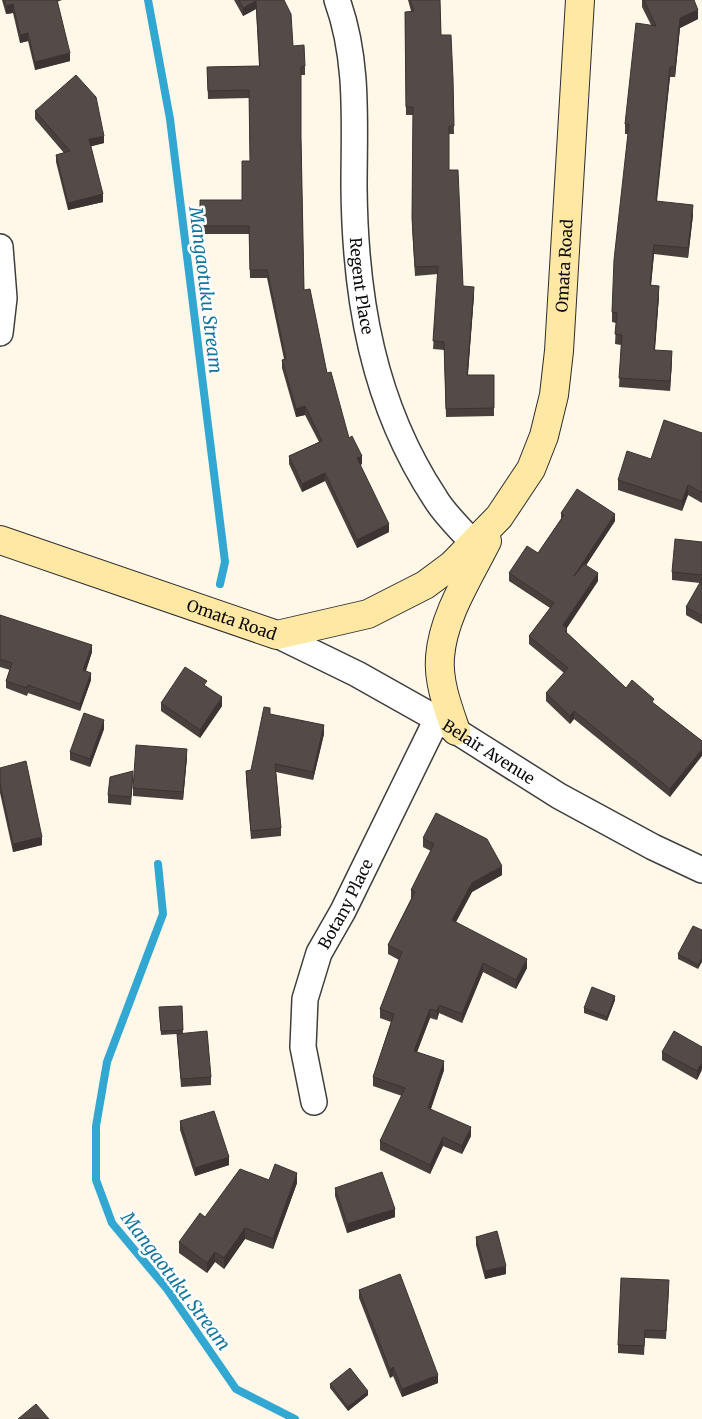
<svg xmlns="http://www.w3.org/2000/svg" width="702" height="1419" viewBox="0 0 702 1419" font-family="Merriweather,serif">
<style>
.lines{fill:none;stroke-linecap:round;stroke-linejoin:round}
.stream{stroke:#32a7d1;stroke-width:8}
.street-casing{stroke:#3e3e3e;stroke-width:28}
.secondary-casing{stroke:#2d2d2d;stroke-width:30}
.street{stroke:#fff;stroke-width:25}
.secondary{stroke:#ffe8a4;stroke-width:28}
.wall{fill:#48403d}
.shaded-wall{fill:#3b3432}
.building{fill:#544a47;stroke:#3b3432}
.labels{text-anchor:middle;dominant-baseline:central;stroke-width:5;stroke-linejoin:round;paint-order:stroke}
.street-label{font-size:16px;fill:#0b0b0b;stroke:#fff}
.water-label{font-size:18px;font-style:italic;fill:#12759f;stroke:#fff}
</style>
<rect width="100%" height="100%" fill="#fff8e9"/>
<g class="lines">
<path class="stream" d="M148 0 170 119 225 562 220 584
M158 864 163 914 107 1062 96 1126V1180L112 1223 167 1289 236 1389 295 1419"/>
<defs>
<g id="street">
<path id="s1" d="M337 0C359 60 354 124 354 187 355 298 373 404 435 498 445 515 461 529 474 544"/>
<path d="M0 247 4 298 0 333"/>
<path id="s2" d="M277 635 357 674 437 719 559 796 653 847 702 870"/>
<path id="s3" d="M314 1102 303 1047 305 999 319 953 343 911 437 719"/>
</g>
<g id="secondary">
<path id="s4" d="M0 540 277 635 368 614 425 585 452 565 499 517 531 469 544 436 554 395 559 351 580 0"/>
<path d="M456 731C448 708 438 682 440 657 443 616 469 577 487 541"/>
</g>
</defs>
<use href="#street" class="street-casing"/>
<use href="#secondary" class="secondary-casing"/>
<use href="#street" class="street"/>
<use href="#secondary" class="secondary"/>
</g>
<path class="wall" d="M2 0H62L57 2 70 61 35 70 28 41 20 43 13 13 6 14Z
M234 0H284L293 46 305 66V75H301V137L304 290 327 373 349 438 362 464 360 465 389 532 357 548 325 481 302 492 289 464V456L319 442 305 415 296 417 282 368V360L284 359 267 278H250L249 234H200V200H242L250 161 249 98 208 99 207 67 259 66 256 9 243 16Z
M408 0H440L441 35 453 79 454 134H449V170L463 286 474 295 468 375H494V416L446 417 444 350 433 349 438 274 415 276 412 226 413 115H406L405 20 411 11Z
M642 0H694L698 19 680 28 675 77H670L656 202 693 215 688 258 654 254 651 285 659 296 655 350 672 361 670 391 619 387 621 345 615 344 616 323 612 322V312L628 134H625V124L651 25 642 7Z
M35 111 104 143 91 146 103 202 68 210 56 162V155L64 153 35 119Z
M702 433V503L688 495 682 511 618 490V480L651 459Z
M561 513 615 521 586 565 598 581 567 628V633L626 688 654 704 702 741 670 797 574 719 570 724 546 701V693L564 673 529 644V636L550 608 509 581V573L538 553 561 519Z
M702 542V624L686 615V607L700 583 672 580V572Z
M0 615 92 652 86 671 91 680 80 711 28 693 27 696 6 688V681L10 670 0 667Z
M207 687 222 706 200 738 161 711V703Z
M270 714 324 734 313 780 276 772 281 828V836L251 839 246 779V771L251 770Z
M104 729 90 767 70 760V752Z
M187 757 183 800 133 796V788Z
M0 768 42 845 13 852 0 793Z
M133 779 131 805 108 803V795Z
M423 838 502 875 472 892 456 922 527 968 516 989 483 972 462 1023 439 1013 437 1020 430 1018 417 1052 444 1070 431 1109 471 1136 462 1154 443 1146 430 1174 380 1150V1141L402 1096 373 1086V1077L391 1022 380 1018V1009L399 960 388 954V945L411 899V890L431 851 423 847Z
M702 930 698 969 678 959V954Z
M615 1000 607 1021 584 1013V1008Z
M182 1006 183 1033 211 1077V1085L181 1087 177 1034 161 1035 159 1011Z
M702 1047 697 1080 662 1060V1052Z
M180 1121 229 1165 195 1176 180 1130Z
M269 1180 297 1183 273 1249 245 1239 224 1269 215 1262 207 1273 179 1253V1242Z
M335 1188 395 1217 347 1233 335 1196Z
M476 1237 506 1274 485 1279 476 1245Z
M669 1289 666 1339 645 1338 644 1355 618 1353V1345Z
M359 1290 438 1383 402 1397 393 1376 390 1378 359 1298Z
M330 1384 368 1395 348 1411 330 1388Z"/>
<path class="shaded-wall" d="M256 1V9L243 16V8Z
M13 4V13L6 14V6Z
M698 10V19L680 28 675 77V67L680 18Z
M28 33V41L20 43V35Z
M70 53V61L35 70V62Z
M670 67V77L656 211V201Z
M104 136V143L89 147V139Z
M103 194V202L68 210V203Z
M693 205V215L688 258V248Z
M654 245V254L650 295V285Z
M659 286V296L654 359V350Z
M474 287V295L467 384V375Z
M672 351V361L670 391V381Z
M305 406V415L296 417V409Z
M362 456V464L357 467V458Z
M325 473V481L302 492V484Z
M688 485V495L682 511V501Z
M615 514V521L574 584V576Z
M389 524V532L357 548V540Z
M598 573V581L563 633V625Z
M92 645V652L83 678V670Z
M91 673V680L80 711V704Z
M222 697V706L200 738V730Z
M574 711V719L570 724V716Z
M104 720V729L90 767V759Z
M324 725V734L313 780V772Z
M187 749V757L183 800V792Z
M702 749V756L670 797V789Z
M42 837V845L13 852V844Z
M502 866V875L472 892 452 929V920L472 883Z
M702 957V962L698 969V965Z
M527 959V968L516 989V980Z
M483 963V972L462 1023V1014Z
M615 996V1000L607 1021V1017Z
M439 1005V1013L437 1020V1011Z
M430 1009V1018L414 1060V1051Z
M444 1061V1070L428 1117V1108Z
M702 1062V1070L697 1080V1071Z
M471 1127V1136L462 1154V1146Z
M443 1137V1146L430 1174V1165Z
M229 1157V1165L195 1176V1168Z
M297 1173V1183L273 1249V1239Z
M395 1209V1217L347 1233V1224Z
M245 1228V1239L224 1269V1258Z
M215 1252V1262L207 1273V1263Z
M506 1266V1274L485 1279V1271Z
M393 1367V1376L390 1378V1370Z
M438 1375V1383L402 1397V1389Z
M368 1391V1395L348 1411V1407Z"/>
<path class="building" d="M4 0H57L70 53 35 62 28 33 20 35 13 4 6 6Z
M239 0H284L291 14 293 46 304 45 305 66 301 67V137L304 290 310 289 327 373 331 372 349 438 352 436 362 456 357 458 389 524 357 540 325 473 302 484 289 456 322 441 305 406 296 409 282 360 286 359 267 270H250L249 226H200V200H242V161H250L249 90 208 91 207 67 260 66 256 1 243 8Z
M410 0H440L441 35H451L453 79 454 126H449V170H458L463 286 474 287 467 375H494V408L446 409 444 342 433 341 438 266 415 267 412 218 413 107H406L405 12 414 11Z
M644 0H694L698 10 680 18 675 67H670L656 201 693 205 688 248 654 245 650 285 659 286 654 350 672 351 670 381 619 378 622 335 615 334 617 313 612 312 614 260 629 124H625L636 23 656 26Z
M76 75 96 97 104 136 89 139 103 194 68 203 56 155 70 151 35 111Z
M664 420 702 433V493L688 485 682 501 618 480 627 451 651 459Z
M577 489 615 514 574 576 584 564 598 573 563 625 567 629 565 631 626 688 632 680 654 699 652 702 702 741V749L670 789 574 711 570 716 546 693 568 668 529 636 554 603 509 573 527 546 538 553 564 515 561 513Z
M675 539 702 542V575L672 572Z
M702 579V616L686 607Z
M0 615 92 645 83 670 91 673 80 704 28 685 27 688 6 681 12 663 0 659Z
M185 667 207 681 204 685 222 697 200 730 161 703Z
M264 707 270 708V714L324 725 313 772 275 764 281 828 251 831 246 771 251 770Z
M84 713 104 720 90 759 70 752Z
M136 745 187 749 183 792 133 788Z
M26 761 42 837 13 844 0 784V768Z
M133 771 131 797 108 795 110 777Z
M436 813 487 839 502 866 472 883 452 920 527 959 516 980 483 963 462 1014 439 1005 437 1011 430 1009 414 1051 444 1061 428 1108 471 1127 462 1146 443 1137 430 1165 380 1141 405 1088 373 1077 394 1014 380 1009 402 952 388 945 415 892 411 890 434 844 423 838Z
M693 926 702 930V957L698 965 678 954Z
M592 987 615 996 607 1017 584 1008Z
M182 1006 183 1030 161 1031 159 1007Z
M207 1031 211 1077 181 1079 177 1034Z
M674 1031 702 1047V1062L697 1071 662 1052Z
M214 1111 229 1157 195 1168 180 1121Z
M275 1164 297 1173 273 1239 245 1228 224 1258 215 1252 207 1263 179 1242 200 1213 205 1217 240 1169 269 1180Z
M382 1172 395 1209 347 1224 335 1188Z
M497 1231 506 1266 485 1271 476 1237Z
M400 1274 438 1375 402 1389 393 1367 390 1370 359 1290Z
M621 1278 669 1280 666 1331 645 1330 644 1346 618 1345Z
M350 1368 368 1391 348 1407 330 1384Z
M36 1404 49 1419H18Z"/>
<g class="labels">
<g class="street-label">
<text stroke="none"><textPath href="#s4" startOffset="816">Omata Road</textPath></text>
<text stroke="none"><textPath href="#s1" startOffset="288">Regent Place</textPath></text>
<text stroke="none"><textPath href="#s4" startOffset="245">Omata Road</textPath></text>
<text stroke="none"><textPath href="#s2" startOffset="242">Belair Avenue</textPath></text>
<text stroke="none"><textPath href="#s3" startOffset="208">Botany Place</textPath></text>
</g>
<g class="water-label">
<text transform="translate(206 290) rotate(83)">Mangaotuku Stream</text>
<text transform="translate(176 1281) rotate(53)">Mangaotuku Stream</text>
</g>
</g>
</svg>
